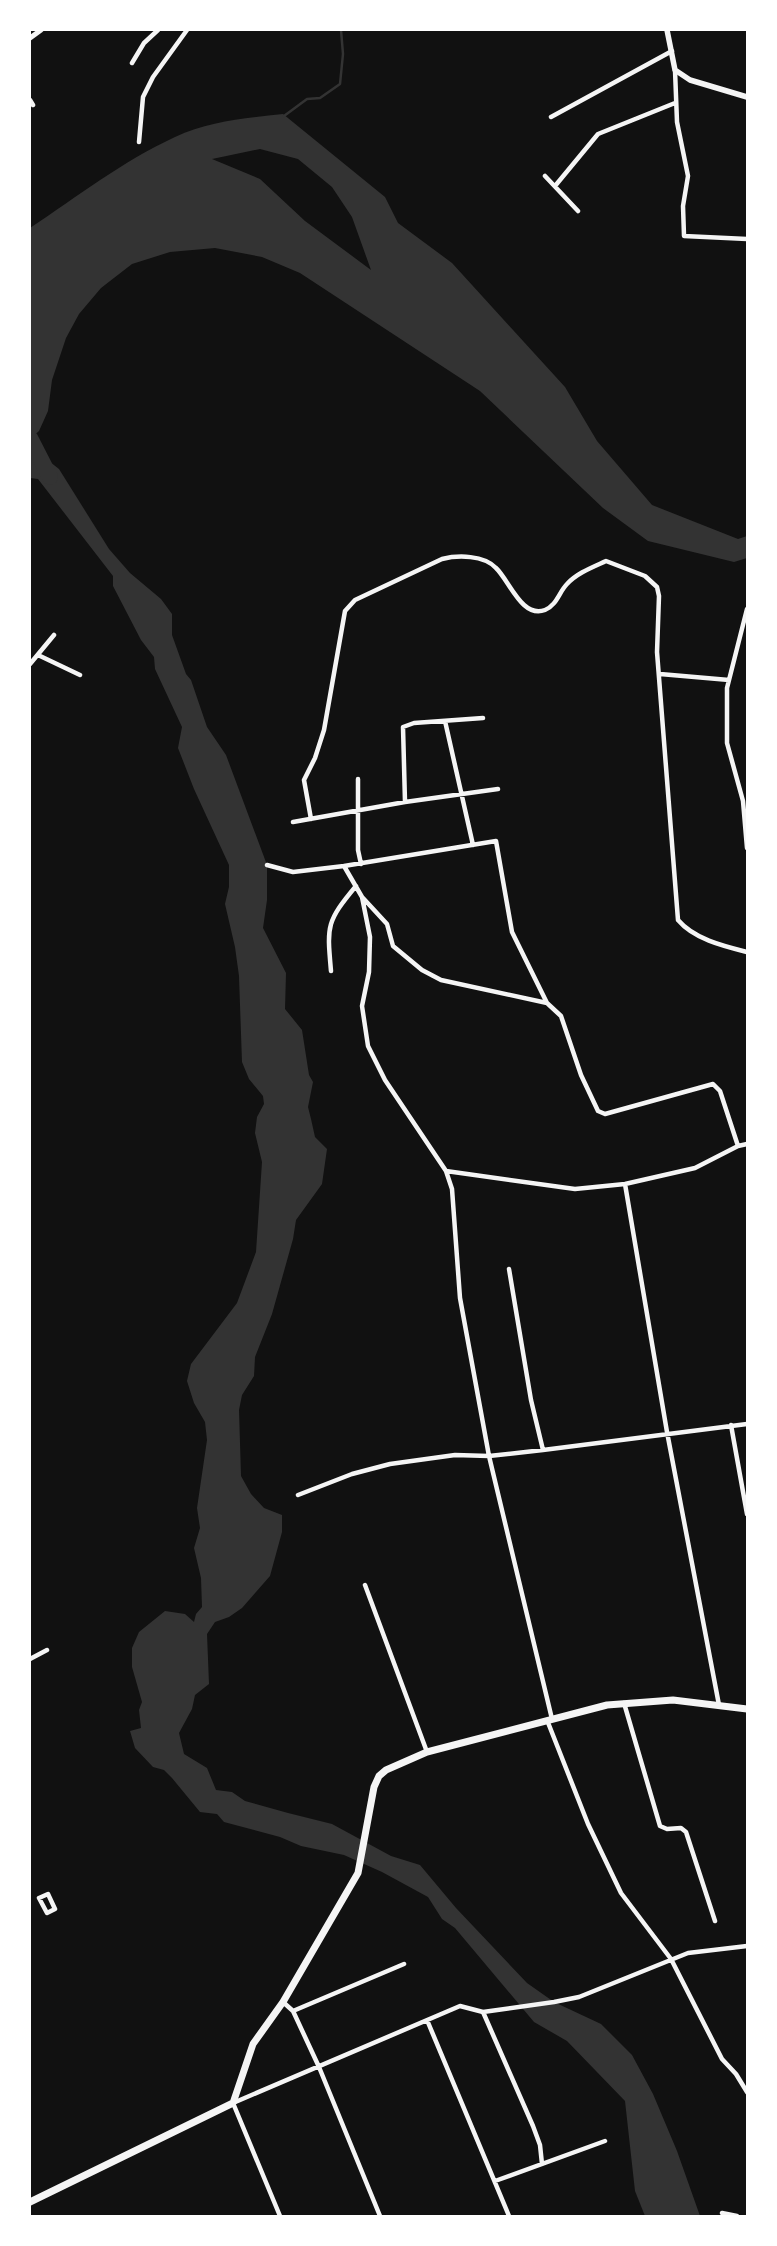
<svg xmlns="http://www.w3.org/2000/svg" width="777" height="2246" viewBox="0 0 777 2246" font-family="'PT Sans',sans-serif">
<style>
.water{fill:#333;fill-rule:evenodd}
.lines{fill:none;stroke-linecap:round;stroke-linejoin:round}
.stream{stroke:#333;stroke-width:2.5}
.river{stroke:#333;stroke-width:16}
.minor{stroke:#f5f5f5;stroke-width:4.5}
.tertiary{stroke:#f5f5f5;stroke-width:5}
.secondary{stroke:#f5f5f5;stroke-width:5.5}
.trunk{stroke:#f5f5f5;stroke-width:7}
</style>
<rect width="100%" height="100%" fill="#111"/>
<path class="water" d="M283 114 385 197 398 223 452 263 565 387 597 441 652 505 738 539 747 536V558L734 562 648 541 603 508 480 391 300 273 262 257 215 248 170 252 132 264 101 288 79 314 66 338 52 380 48 411 39 431 30 439V228C78 196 123 161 175 137 209 121 247 118 283 114ZM260 149 298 159 332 187 352 217 371 270 305 221 260 179 212 159Z
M30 456 45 458 59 469 109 549 130 573 161 599 172 614V635L186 674 191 680 207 727 226 755 267 865V900L263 928 286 973 285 1009 302 1030 309 1075 313 1082 308 1107 311 1119 315 1137 327 1149 322 1184 296 1220 293 1239 272 1314 255 1357 254 1376 242 1395 239 1410 241 1476 251 1494 264 1508 282 1515V1532L270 1576 242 1608 229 1617 215 1622 207 1634 209 1684 195 1695 192 1709 179 1733 184 1754 207 1768 216 1790 232 1792 245 1801 288 1813 332 1824 391 1856 420 1865 456 1908 527 1983 554 2002 601 2024 632 2055 653 2094 677 2151 700 2216H645L635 2191 625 2101 567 2041 534 2022 455 1928 442 1919 428 1897 382 1872 344 1855 301 1846 280 1837 224 1822 217 1814 200 1812 172 1778 164 1770 153 1767 135 1748 130 1731 141 1728 139 1710 142 1702 132 1667V1648L139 1632 165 1611 185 1614 194 1622 196 1614 202 1607 201 1578 194 1548 200 1528 197 1508 207 1440 205 1422 194 1403 187 1381 191 1364 237 1303 256 1252 262 1162 255 1133 257 1117 264 1104 263 1096 249 1079 242 1062 239 976 235 947 225 904 229 887V865L194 789 178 748 182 727 155 669 154 657 141 640 113 586V576L38 479 30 478Z"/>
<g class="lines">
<path class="stream" d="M284 116 307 99 320 98 340 84 343 54 341 30"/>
<path class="river" d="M30 438 50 477"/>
<path class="minor" d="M132 63 144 43 158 30
M675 70 677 122 688 176 683 206 684 236 747 239
M30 100 33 105
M551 117 672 51
M139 142 143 97 153 77 187 30
M545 176 578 211
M555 186 598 134 675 103
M747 609 727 688V743L743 801 747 848
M38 655 80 675
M30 664 54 635
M660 674 729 680
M445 721 473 845
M358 779V850L361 864
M405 802 403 727 414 723 483 718
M311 819 304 780 315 758 324 730 345 611 355 600 442 559C458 555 484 555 496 568 509 580 522 619 545 610 557 605 559 592 567 584 577 573 593 567 606 561L645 576 657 587 659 596 657 652 678 920C694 939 723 946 747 952
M293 822 405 802 498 789
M267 865 293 872 344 866 362 897 370 937 369 972 362 1006 368 1046 385 1080 446 1171 452 1189 460 1298 489 1456 552 1719
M344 866 496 841 512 932 547 1003
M363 898 387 924 393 946 422 970 441 980 547 1003 561 1016 581 1075 598 1111 605 1114 713 1084 720 1091 738 1146
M331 971C327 926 326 922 356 886
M446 1171 575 1189 625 1184 695 1168 738 1146 747 1144
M625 1184 667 1432 719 1705
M509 1269 531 1400 543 1450
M731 1425 747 1514
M298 1495 352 1474 390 1464 455 1455 489 1456 543 1450 747 1424
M365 1585 427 1752
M30 1659 47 1650
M624 1703 660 1826 667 1829 681 1828 686 1832 715 1921
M547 1720 588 1824 621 1893 671 1959 722 2059 736 2074 747 2092
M48 1894 55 1909 47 1913 39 1898Z
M283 2002 293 2011 319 2067 380 2216
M293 2011 404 1964
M483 2012 533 2126 540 2145 542 2164
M427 2020 509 2216
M495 2181 605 2141
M722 2213 737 2216
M280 2216 233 2103 460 2006 483 2012 554 2002 579 1997 688 1953 747 1946"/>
<path class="tertiary" d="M30 38 41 30"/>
<path class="secondary" d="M667 30 675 70 690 80 747 97"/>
<path class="trunk" d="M30 2202 233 2103 253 2044 283 2002 358 1873 374 1787 379 1776 386 1770 427 1752 607 1705 673 1700 747 1709"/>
</g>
<rect width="777" height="2246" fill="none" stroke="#ffffff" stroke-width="62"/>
</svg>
